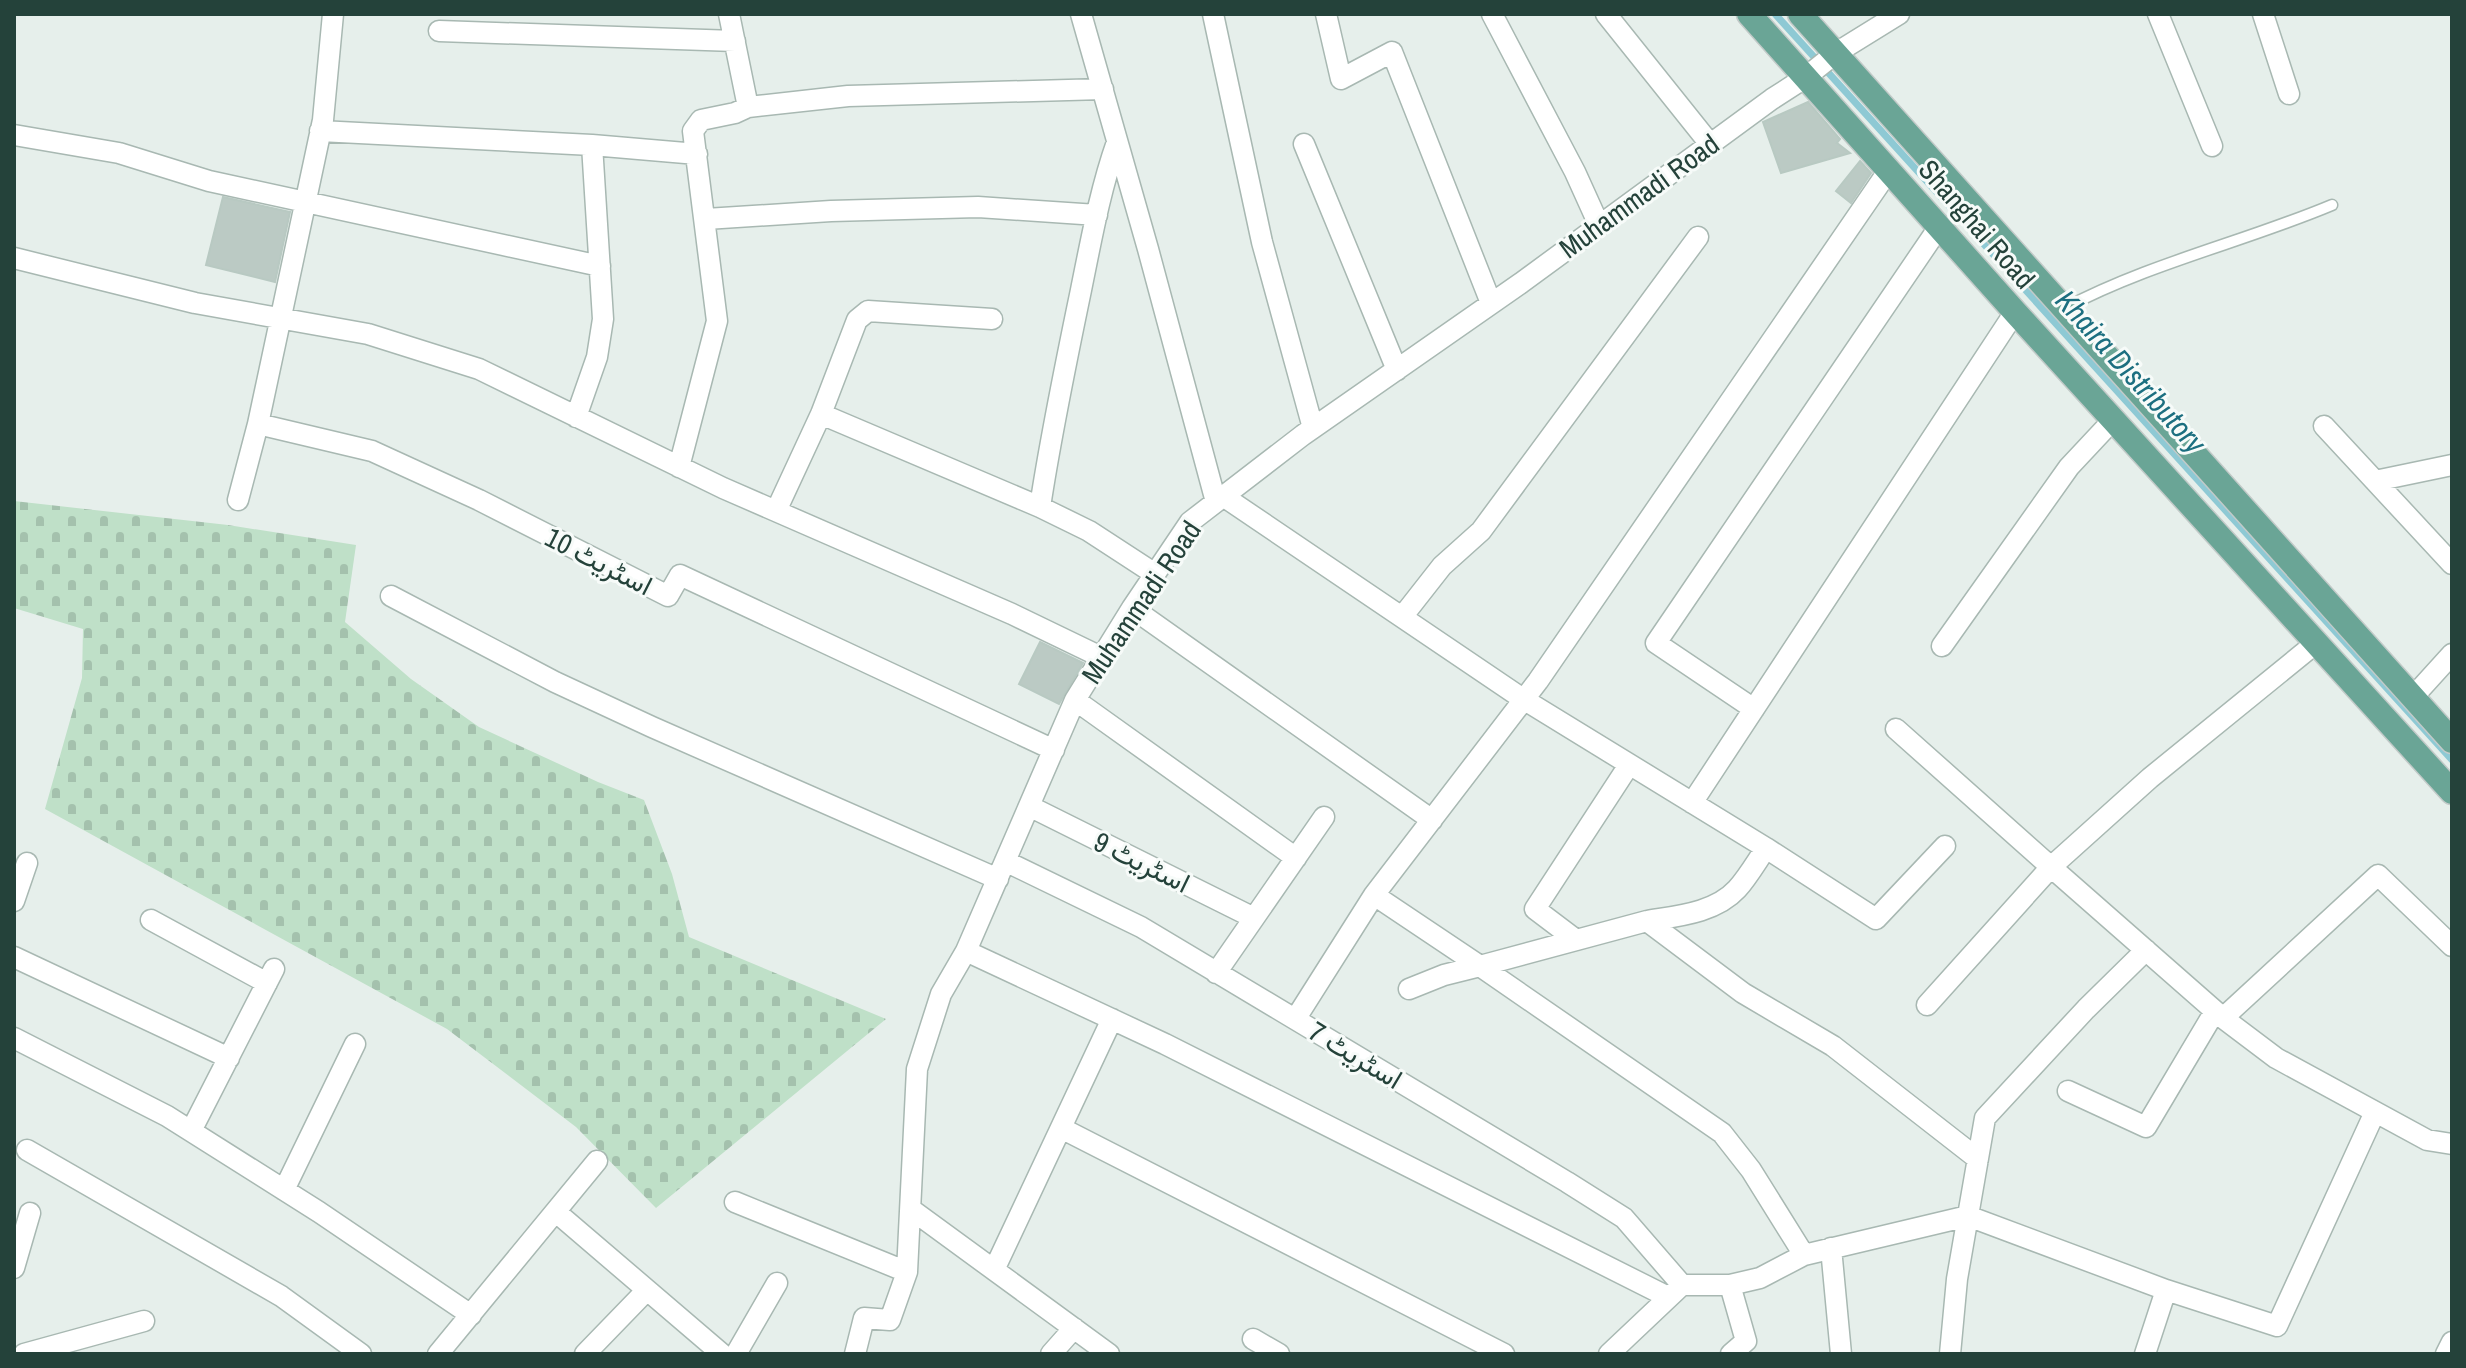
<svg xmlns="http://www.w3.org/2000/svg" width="2466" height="1368" viewBox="0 0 2466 1368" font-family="'Archivo Narrow',Vazirmatn,sans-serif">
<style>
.cemetery{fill:url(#cemetery-stones)}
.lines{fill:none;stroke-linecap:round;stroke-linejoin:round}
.stream{stroke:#8ec9d4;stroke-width:7}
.building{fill:#bbcac4;stroke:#b8c9c2;stroke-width:2}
.lane-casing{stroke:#a8b8b2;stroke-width:13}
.street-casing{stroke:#a8b8b2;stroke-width:23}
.primary-casing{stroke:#c2cac8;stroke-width:27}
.lane{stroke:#fff;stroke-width:10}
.street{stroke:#fff;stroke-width:20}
.primary{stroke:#6aa596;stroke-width:24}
.labels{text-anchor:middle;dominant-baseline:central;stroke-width:6;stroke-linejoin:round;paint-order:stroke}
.street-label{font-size:28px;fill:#24423a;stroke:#f7fbf9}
.water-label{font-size:30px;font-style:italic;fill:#1c6f80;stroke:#f7fbf9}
</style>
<defs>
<pattern id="cemetery-stones" width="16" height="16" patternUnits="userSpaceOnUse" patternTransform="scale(2)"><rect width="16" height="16" fill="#bfe0c8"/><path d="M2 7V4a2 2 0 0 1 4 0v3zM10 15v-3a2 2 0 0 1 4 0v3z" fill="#a4c1ad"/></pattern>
</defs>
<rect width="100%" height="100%" fill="#e6efeb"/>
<path class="cemetery" d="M14 501 228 525 356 545 345 622 411 679 479 727 598 782 644 800 672 874 689 937 886 1019 656 1208 576 1127 447 1029 45 809 82 678 83 629 14 608Z"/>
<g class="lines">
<path class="stream" d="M1775 14 2452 760"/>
</g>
<path class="building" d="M1808 102 1840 139 1837 143 1850 153 1781 173 1763 122Z
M1860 161 1871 173 1851 203 1836 191Z
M223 197 290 212 275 282 206 265Z
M1040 642 1083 663 1059 704 1019 684Z"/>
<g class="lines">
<defs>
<path id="lane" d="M2065 308C2150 263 2244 242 2332 205"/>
<path id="street" d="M1081 14 1148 249 1216 502
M1213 14 1262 242 1313 428
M1326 14 1341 79 1392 52 1491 303
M1492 14 1575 172 1599 225
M1606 14 1710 144
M2158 14 2212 146
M2263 14 2289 94
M439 31 735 41
M748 107 848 96 1103 89
M320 131 592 145 697 154
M14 135 119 153 209 181 600 266
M1304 144 1397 370
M706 219 831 211 978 207 1097 215
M14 258 195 303 368 334 479 369 723 488 1012 614 1101 657
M821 414 1040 507 1089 531 1155 574
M576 417 597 357 603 319 592 145
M258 424 372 451 479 500 668 596 680 575 1054 750
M2324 426 2452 564
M679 467 717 321 693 131 701 120 735 113 748 107 729 14
M2375 481 2452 465
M1223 496 1523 699 1766 848C1757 861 1748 877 1737 889 1715 913 1677 916 1647 921
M238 500 258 424 323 120 333 14
M1040 507C1051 434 1066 362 1081 290 1091 241 1100 190 1117 142
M776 511 821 414 857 320 868 311 992 319
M391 596 555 682 652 727 998 879
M1132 608 1432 820
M1402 617 1442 566 1481 531 1698 237
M1942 646 2069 467 2113 420
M2413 697 2452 654
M1075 700 1296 858
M1754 709 1656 643 1939 227
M1896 729 2051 867 1927 1005
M1692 803 2015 312
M1029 806 1254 918
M1766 848 1876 919 1945 846
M1005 861 1141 927 1567 1182 1624 1218 1682 1285
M1374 895 1480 966 1647 921 1743 993 1833 1046 1978 1159
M14 901 27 863
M151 920 267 983
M1576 940 1535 909 1629 765
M2452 946 2378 875 2223 1018 2276 1058 2427 1140 2452 1144
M966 951 1165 1044 1668 1297
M14 957 229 1058
M1216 973 1324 817
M1409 989 1444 975 1480 966 1722 1133 1751 1170 1804 1255 1968 1216 2166 1290 2145 1354
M1296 1018 1374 895 1538 681 1889 170
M2223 1018 2051 867 2150 778 2316 643
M14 1038 167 1116 319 1212 471 1315
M2068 1091 2146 1127 2215 1011
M1061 1128 1504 1354
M191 1131 274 969
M27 1150 281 1296 361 1354
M284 1190 355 1044
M735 1202 907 1272
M912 1210 1109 1354
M556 1212 722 1354
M1831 1248 1841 1354
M14 1268 30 1213
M994 1270 1112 1019
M1730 1285 1746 1341 1731 1354
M2166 1290 2277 1326 2375 1112
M1253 1339 1279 1354
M24 1354 144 1321
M438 1354 597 1161
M585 1354 646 1291
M736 1354 777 1283
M855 1354 864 1318 890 1320 907 1272 917 1069 941 994 966 951 1075 700 1132 608 1190 522 1303 435 1521 283 1772 99 1806 77 1836 53 1899 14
M1051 1354 1074 1328
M1609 1354 1682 1285H1730L1760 1278 1804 1255
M1950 1354 1957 1279 1985 1118 2086 1009 2146 950
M2446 1354 2452 1342"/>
<path id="primary" d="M1749 14 2015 312 2452 792
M1800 14 2452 741"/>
</defs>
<use href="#lane" class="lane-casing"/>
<use href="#street" class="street-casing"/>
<use href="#primary" class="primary-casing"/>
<use href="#lane" class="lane"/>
<use href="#street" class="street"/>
<use href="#primary" class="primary"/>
</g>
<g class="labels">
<g class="street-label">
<text transform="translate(1639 196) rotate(-36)">Muhammadi Road</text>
<text transform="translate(1977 224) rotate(49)">Shanghai Road</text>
<text transform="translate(599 561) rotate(27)">اسٹریٹ 10</text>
<text transform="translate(1141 602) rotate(-56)">Muhammadi Road</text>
<text transform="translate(1142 862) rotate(26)">اسٹریٹ 9</text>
<text transform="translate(1356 1055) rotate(31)">اسٹریٹ 7</text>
</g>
<g class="water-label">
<text transform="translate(2131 371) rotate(48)">Khaira Distributory</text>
</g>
</g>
<rect width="2466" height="1368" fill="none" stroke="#24423a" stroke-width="32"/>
</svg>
